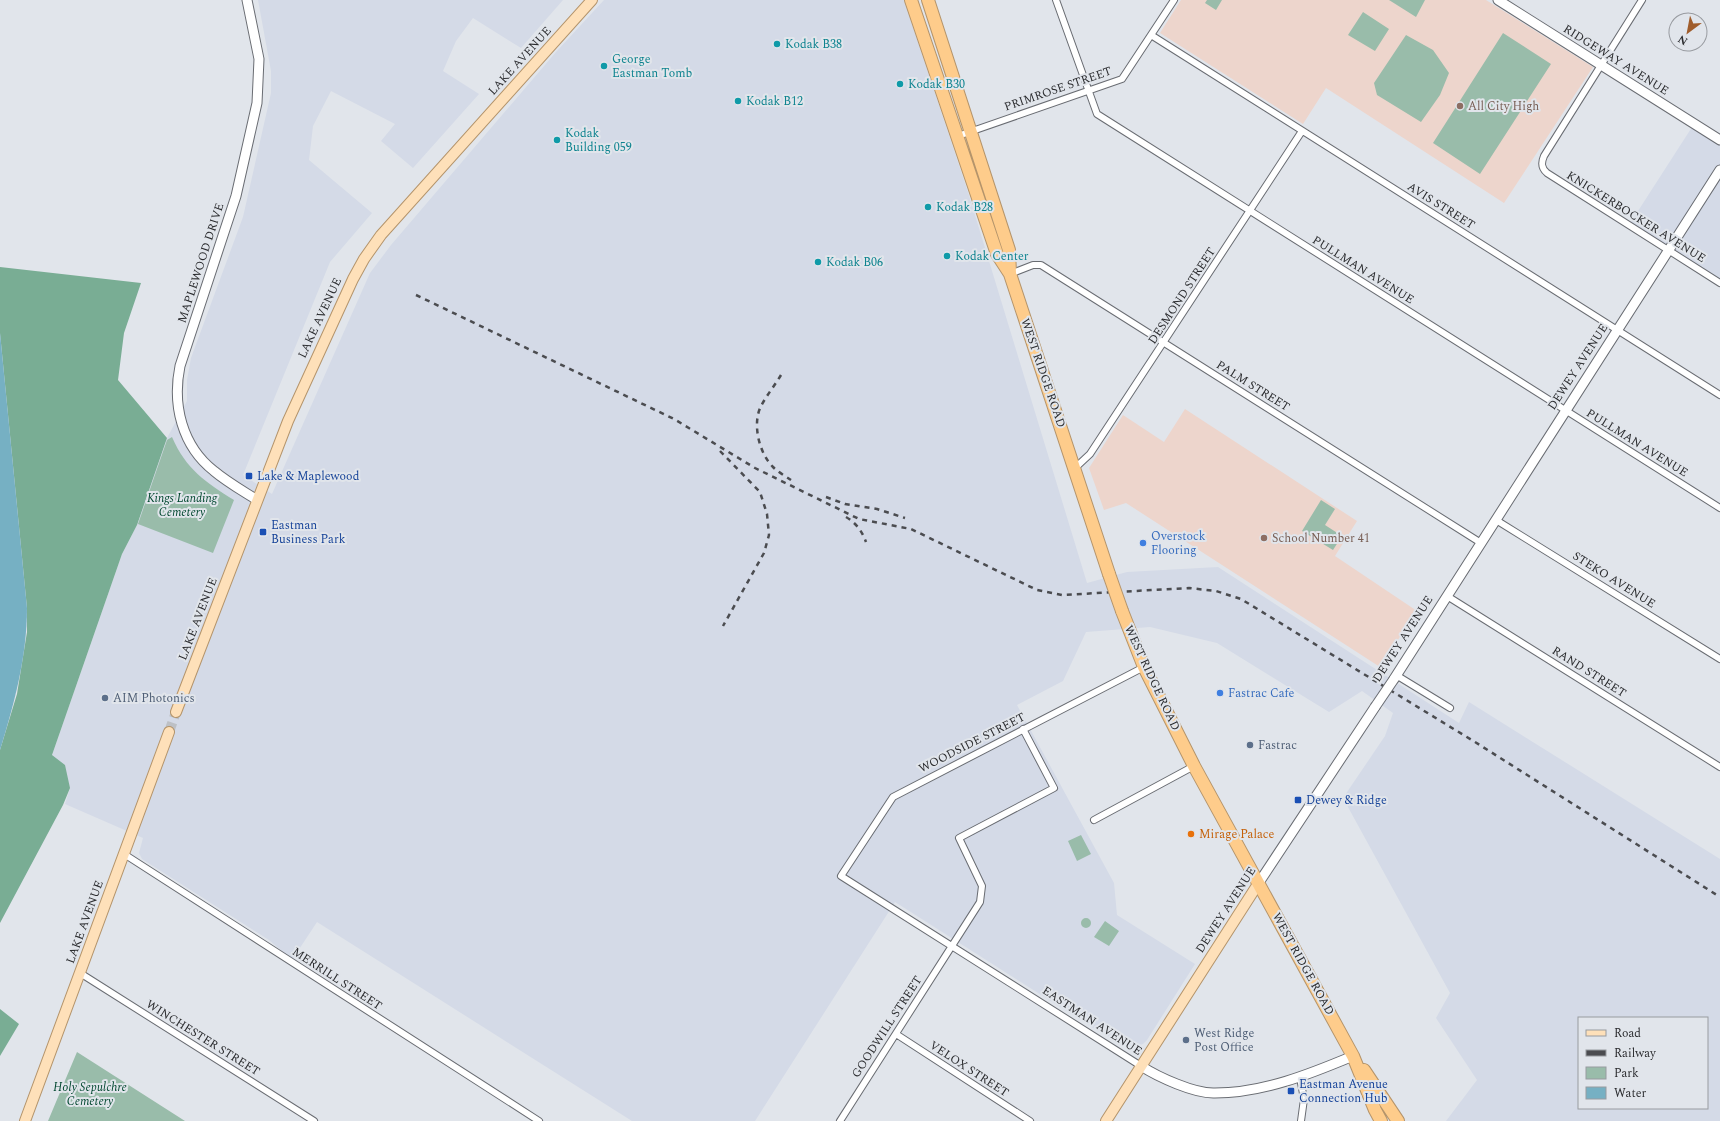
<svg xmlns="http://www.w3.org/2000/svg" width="1720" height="1121" viewBox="0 0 1720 1121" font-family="Spectral,serif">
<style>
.built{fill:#d4dae7;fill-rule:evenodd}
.education{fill:#edd5cc}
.green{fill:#99bcaa}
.forest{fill:#79ad94}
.water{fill:#76b0c3}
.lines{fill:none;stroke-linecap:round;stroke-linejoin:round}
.primary-tunnel{stroke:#bdc0c5;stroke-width:10;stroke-dasharray:10 5;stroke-linecap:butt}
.street-casing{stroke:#696c72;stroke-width:8}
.secondary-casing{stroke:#696c72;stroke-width:11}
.primary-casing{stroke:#b4946b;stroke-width:12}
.highway-casing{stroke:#b4946b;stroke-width:14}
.street{stroke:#fff;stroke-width:6}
.secondary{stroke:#fff;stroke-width:9}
.primary{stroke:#fee0b9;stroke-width:10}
.highway{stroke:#fecc8b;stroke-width:12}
.rail{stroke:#4b4c50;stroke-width:2.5;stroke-dasharray:5 5;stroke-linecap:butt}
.secondary-bridge-casing{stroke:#696c72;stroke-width:11;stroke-linecap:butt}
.highway-bridge-casing{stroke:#b4946b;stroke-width:14;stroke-linecap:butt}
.secondary-bridge{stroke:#fff;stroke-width:9}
.highway-bridge{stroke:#fecc8b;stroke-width:12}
.culture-dot{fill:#0f9aa8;stroke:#e1e5eb;stroke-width:1.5}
.education-dot{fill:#8d6e63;stroke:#e1e5eb;stroke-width:1.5}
.transit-dot{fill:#1a4fb4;stroke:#e1e5eb;stroke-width:1.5}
.shop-dot{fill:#3f7fe0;stroke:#e1e5eb;stroke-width:1.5}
.service-dot{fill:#5c6f8a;stroke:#e1e5eb;stroke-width:1.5}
.food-dot{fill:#e8710a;stroke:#e1e5eb;stroke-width:1.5}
.labels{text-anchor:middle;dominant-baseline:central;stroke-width:4;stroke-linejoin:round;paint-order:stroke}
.culture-label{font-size:12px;fill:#0d838f;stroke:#e1e5eb;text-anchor:start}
.street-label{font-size:12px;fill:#2b2c2f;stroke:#e1e5eb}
.education-label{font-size:12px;fill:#785e54;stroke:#e1e5eb;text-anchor:start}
.transit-label{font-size:12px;fill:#164399;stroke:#e1e5eb;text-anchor:start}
.park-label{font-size:12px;font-style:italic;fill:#00472f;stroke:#e1e5eb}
.shop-label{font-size:12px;fill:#366cbe;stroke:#e1e5eb;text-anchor:start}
.service-label{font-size:12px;fill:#4e5e75;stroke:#e1e5eb;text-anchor:start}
.food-label{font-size:12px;fill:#c56008;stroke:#e1e5eb;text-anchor:start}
</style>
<rect width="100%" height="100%" fill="#e1e5eb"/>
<path class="built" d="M258 0H563L521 48 473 18 456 41 443 71 479 94 413 168 381 141 395 124 331 91 313 126 309 160 372 213 330 262 243 475 272 494 370 273 391 245 556 52 604 0H904L968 192 1087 583 1127 572 1218 567 1459 723 1469 702 1720 859V1121H1446L1477 1080 1436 1018 1450 993 1343 798 1385 736 1393 713 1362 691 1329 712 1217 643 1150 627 1086 632 1063 681 1017 705 1114 883 1117 915 1195 964 1147 1040 1143 1044 1132 1047 1126 1046 1098 1031 895 902 755 1121H632L317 922 292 960 269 940 142 859 139 853 143 838 65 804 70 788 52 755 122 554 137 525 167 438 187 401V380L191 358 243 217 271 93V71ZM1579 1018H1707V1108H1579Z
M1694 124 1720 140V283L1629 225Z"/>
<path class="education" d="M1181 0H1486L1593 67 1504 203 1326 88 1303 124 1160 33Z
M1185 409 1357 521 1335 556 1417 611 1380 667 1126 503 1104 510 1089 468 1123 415 1164 442Z"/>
<path class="green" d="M1207 0H1222L1216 10 1205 3Z
M1389 0H1425L1416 17Z
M1363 12 1389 29 1375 51 1348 35Z
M1503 33 1551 64 1480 174 1433 143Z
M1406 35 1433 50 1449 73 1440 95 1421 122 1377 95 1374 83Z
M172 437C186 469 205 482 234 500L213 553 138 524 167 440Z
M1321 500 1335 509 1325 525 1342 536 1333 550 1302 531Z
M1081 835 1091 854 1077 861 1068 841Z
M1081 923a5 5 0 1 1 10 0a5 5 0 1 1-10 0Z
M1105 921 1119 931 1109 946 1094 937Z
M77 1052 185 1121H48Z"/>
<path class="forest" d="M0 267 141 283 124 333 118 380 167 438 137 525 122 554 52 755 65 765 70 788 63 805 0 923V750L17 694 27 632V608L0 333Z
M0 1009 19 1024 0 1056Z"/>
<path class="water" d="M0 333 27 608C27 657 14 704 0 750Z"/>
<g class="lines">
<path class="primary-tunnel" d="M169 732 176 712"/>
<defs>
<path id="street" d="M1056 0 1097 114 1720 508
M1642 0 1544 156C1541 163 1541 168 1547 173L1720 283
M1151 35 1720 395
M958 136 1122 79 1174 0
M1010 274 1033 265H1041L1481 543
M1075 468 1090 454 1302 131
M1496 520 1720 659
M1447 596 1720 767
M1396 675 1450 708
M1094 820 1194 766
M124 854 539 1121
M80 973 314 1121
M896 1034 1030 1121
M1141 1066 841 876 893 797 1144 667
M1300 1078 1304 1099 1301 1121
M840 1121 980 902 982 886 959 838 1054 788 1023 729"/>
<path id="secondary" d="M247 0 259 59 257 103 236 196 180 366C172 405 182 446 214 471 227 482 243 491 257 500
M1498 0 1720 140
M1394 679 1720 170
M1258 884 1375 707
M1141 1066C1158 1077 1195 1094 1215 1093 1263 1093 1310 1074 1353 1056"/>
<path id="primary" d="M176 712 288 421 353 279 364 259 381 235 592 0
M25 1121 169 732
M1106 1121 1258 884"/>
<path id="highway" d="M911 0 997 254 1010 274 1109 574
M928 0 1009 250 1010 273
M1122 611 1144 667 1194 766 1353 1056 1375 1110 1381 1121
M1364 1070 1398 1121"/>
</defs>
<use href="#street" class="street-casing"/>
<use href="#secondary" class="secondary-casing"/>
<use href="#primary" class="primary-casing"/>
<use href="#highway" class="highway-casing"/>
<use href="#street" class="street"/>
<use href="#secondary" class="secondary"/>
<use href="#primary" class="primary"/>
<use href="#highway" class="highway"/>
<path class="rail" d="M416 295 674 419 755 468 859 519 911 529 1037 590 1062 595 1189 588 1216 591 1241 599 1475 742 1720 897
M781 375C775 385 767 395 761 406 752 424 759 453 773 467 778 472 785 476 791 480
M720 451 760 492 767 514 769 535 764 553 723 626
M826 497 845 504 877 509 905 518
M846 517C856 523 862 531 866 542"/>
<defs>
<path id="secondary-bridge" d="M1375 707 1394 679"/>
<path id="highway-bridge" d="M1109 574 1122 611"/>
</defs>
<use href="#secondary-bridge" class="secondary-bridge-casing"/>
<use href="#highway-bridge" class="highway-bridge-casing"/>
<use href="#secondary-bridge" class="secondary-bridge"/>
<use href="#highway-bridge" class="highway-bridge"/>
</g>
<g class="culture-dot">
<circle cx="777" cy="44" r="4"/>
<circle cx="604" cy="66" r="4"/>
<circle cx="900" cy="84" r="4"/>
<circle cx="738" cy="101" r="4"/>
<circle cx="557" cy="140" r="4"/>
<circle cx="928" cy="207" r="4"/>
<circle cx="947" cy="256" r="4"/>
<circle cx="818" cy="262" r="4"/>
</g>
<g class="education-dot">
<circle cx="1460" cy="106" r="4"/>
<circle cx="1264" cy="538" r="4"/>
</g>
<g class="transit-dot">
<rect x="245" y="472" width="8" height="8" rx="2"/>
<rect x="259" y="528" width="8" height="8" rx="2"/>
<rect x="1294" y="796" width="8" height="8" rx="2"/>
<rect x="1287" y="1087" width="8" height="8" rx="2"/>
</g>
<g class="shop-dot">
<circle cx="1143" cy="543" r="4"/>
<circle cx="1220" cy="693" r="4"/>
</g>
<g class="service-dot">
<circle cx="105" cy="698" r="4"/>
<circle cx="1250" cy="745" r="4"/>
<circle cx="1186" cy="1040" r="4"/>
</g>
<circle class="food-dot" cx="1191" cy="834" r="4"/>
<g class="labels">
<g class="culture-label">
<text x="785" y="44">Kodak B38</text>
<text x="612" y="59">George<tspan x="612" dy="14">Eastman Tomb</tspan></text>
<text x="908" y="84">Kodak B30</text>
<text x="746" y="101">Kodak B12</text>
<text x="565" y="133">Kodak<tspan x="565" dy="14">Building 059</tspan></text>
<text x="936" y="207">Kodak B28</text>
<text x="955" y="256">Kodak Center</text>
<text x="826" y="262">Kodak B06</text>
</g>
<g class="street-label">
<text transform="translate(1616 60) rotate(32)">RIDGEWAY AVENUE</text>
<text transform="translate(520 61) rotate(-48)">LAKE AVENUE</text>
<text transform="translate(1058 89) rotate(-19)">PRIMROSE STREET</text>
<text transform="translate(1441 206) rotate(32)">AVIS STREET</text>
<text transform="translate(1636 217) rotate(32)">KNICKERBOCKER AVENUE</text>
<text transform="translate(201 263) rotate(-72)">MAPLEWOOD DRIVE</text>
<text transform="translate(1363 270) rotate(32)">PULLMAN AVENUE</text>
<text transform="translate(1182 296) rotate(-57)">DESMOND STREET</text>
<text transform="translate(320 318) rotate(-65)">LAKE AVENUE</text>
<text transform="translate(1578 367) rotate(-57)">DEWEY AVENUE</text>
<text transform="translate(1043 373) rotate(71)">WEST RIDGE ROAD</text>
<text transform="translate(1253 386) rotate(32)">PALM STREET</text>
<text transform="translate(1637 443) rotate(32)">PULLMAN AVENUE</text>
<text transform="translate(1614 580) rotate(32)">STEKO AVENUE</text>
<text transform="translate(198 619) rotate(-69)">LAKE AVENUE</text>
<text transform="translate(1403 639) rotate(-57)">DEWEY AVENUE</text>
<text transform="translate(1589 672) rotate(32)">RAND STREET</text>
<text transform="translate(1152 678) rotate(65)">WEST RIDGE ROAD</text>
<text transform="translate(972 743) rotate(-27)">WOODSIDE STREET</text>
<text transform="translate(1226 910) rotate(-57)">DEWEY AVENUE</text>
<text transform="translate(85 922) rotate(-70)">LAKE AVENUE</text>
<text transform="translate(1303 964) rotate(61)">WEST RIDGE ROAD</text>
<text transform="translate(337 979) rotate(33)">MERRILL STREET</text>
<text transform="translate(1092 1021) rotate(33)">EASTMAN AVENUE</text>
<text transform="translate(887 1027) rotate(-57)">GOODWILL STREET</text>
<text transform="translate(203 1038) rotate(32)">WINCHESTER STREET</text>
<text transform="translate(969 1069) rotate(33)">VELOX STREET</text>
</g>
<g class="education-label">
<text x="1468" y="106">All City High</text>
<text x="1272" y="538">School Number 41</text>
</g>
<g class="transit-label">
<text x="257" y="476">Lake &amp; Maplewood</text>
<text x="271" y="525">Eastman<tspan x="271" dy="14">Business Park</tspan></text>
<text x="1306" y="800">Dewey &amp; Ridge</text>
<text x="1299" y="1084">Eastman Avenue<tspan x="1299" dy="14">Connection Hub</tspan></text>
</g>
<g class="park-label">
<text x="182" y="498">Kings Landing<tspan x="182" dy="14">Cemetery</tspan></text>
<text x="90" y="1087">Holy Sepulchre<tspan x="90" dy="14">Cemetery</tspan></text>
</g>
<g class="shop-label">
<text x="1151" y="536">Overstock<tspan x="1151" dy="14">Flooring</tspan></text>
<text x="1228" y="693">Fastrac Cafe</text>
</g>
<g class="service-label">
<text x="113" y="698">AIM Photonics</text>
<text x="1258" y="745">Fastrac</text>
<text x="1194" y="1033">West Ridge<tspan x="1194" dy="14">Post Office</tspan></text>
</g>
<g class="food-label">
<text x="1199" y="834">Mirage Palace</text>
</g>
</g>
<rect x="1578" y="1017" width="130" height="92" fill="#e1e5eb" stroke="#989ba0"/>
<rect x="1586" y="1030" width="20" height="6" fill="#fee0b9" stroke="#989ba0"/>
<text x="1614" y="1037" font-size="12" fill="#2b2c2f">Road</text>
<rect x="1586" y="1050" width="20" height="6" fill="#4b4c50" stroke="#989ba0"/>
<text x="1614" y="1057" font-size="12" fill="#2b2c2f">Railway</text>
<rect x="1586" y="1067" width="20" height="12" fill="#99bcaa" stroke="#989ba0"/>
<text x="1614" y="1077" font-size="12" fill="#2b2c2f">Park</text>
<rect x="1586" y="1087" width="20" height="12" fill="#76b0c3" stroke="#989ba0"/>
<text x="1614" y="1097" font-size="12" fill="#2b2c2f">Water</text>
<g transform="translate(1688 32) rotate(212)"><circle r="19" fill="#e1e5eb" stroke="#989ba0"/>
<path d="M0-3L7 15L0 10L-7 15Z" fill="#a05d2c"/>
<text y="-6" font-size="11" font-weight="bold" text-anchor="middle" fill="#2b2c2f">N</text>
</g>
</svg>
